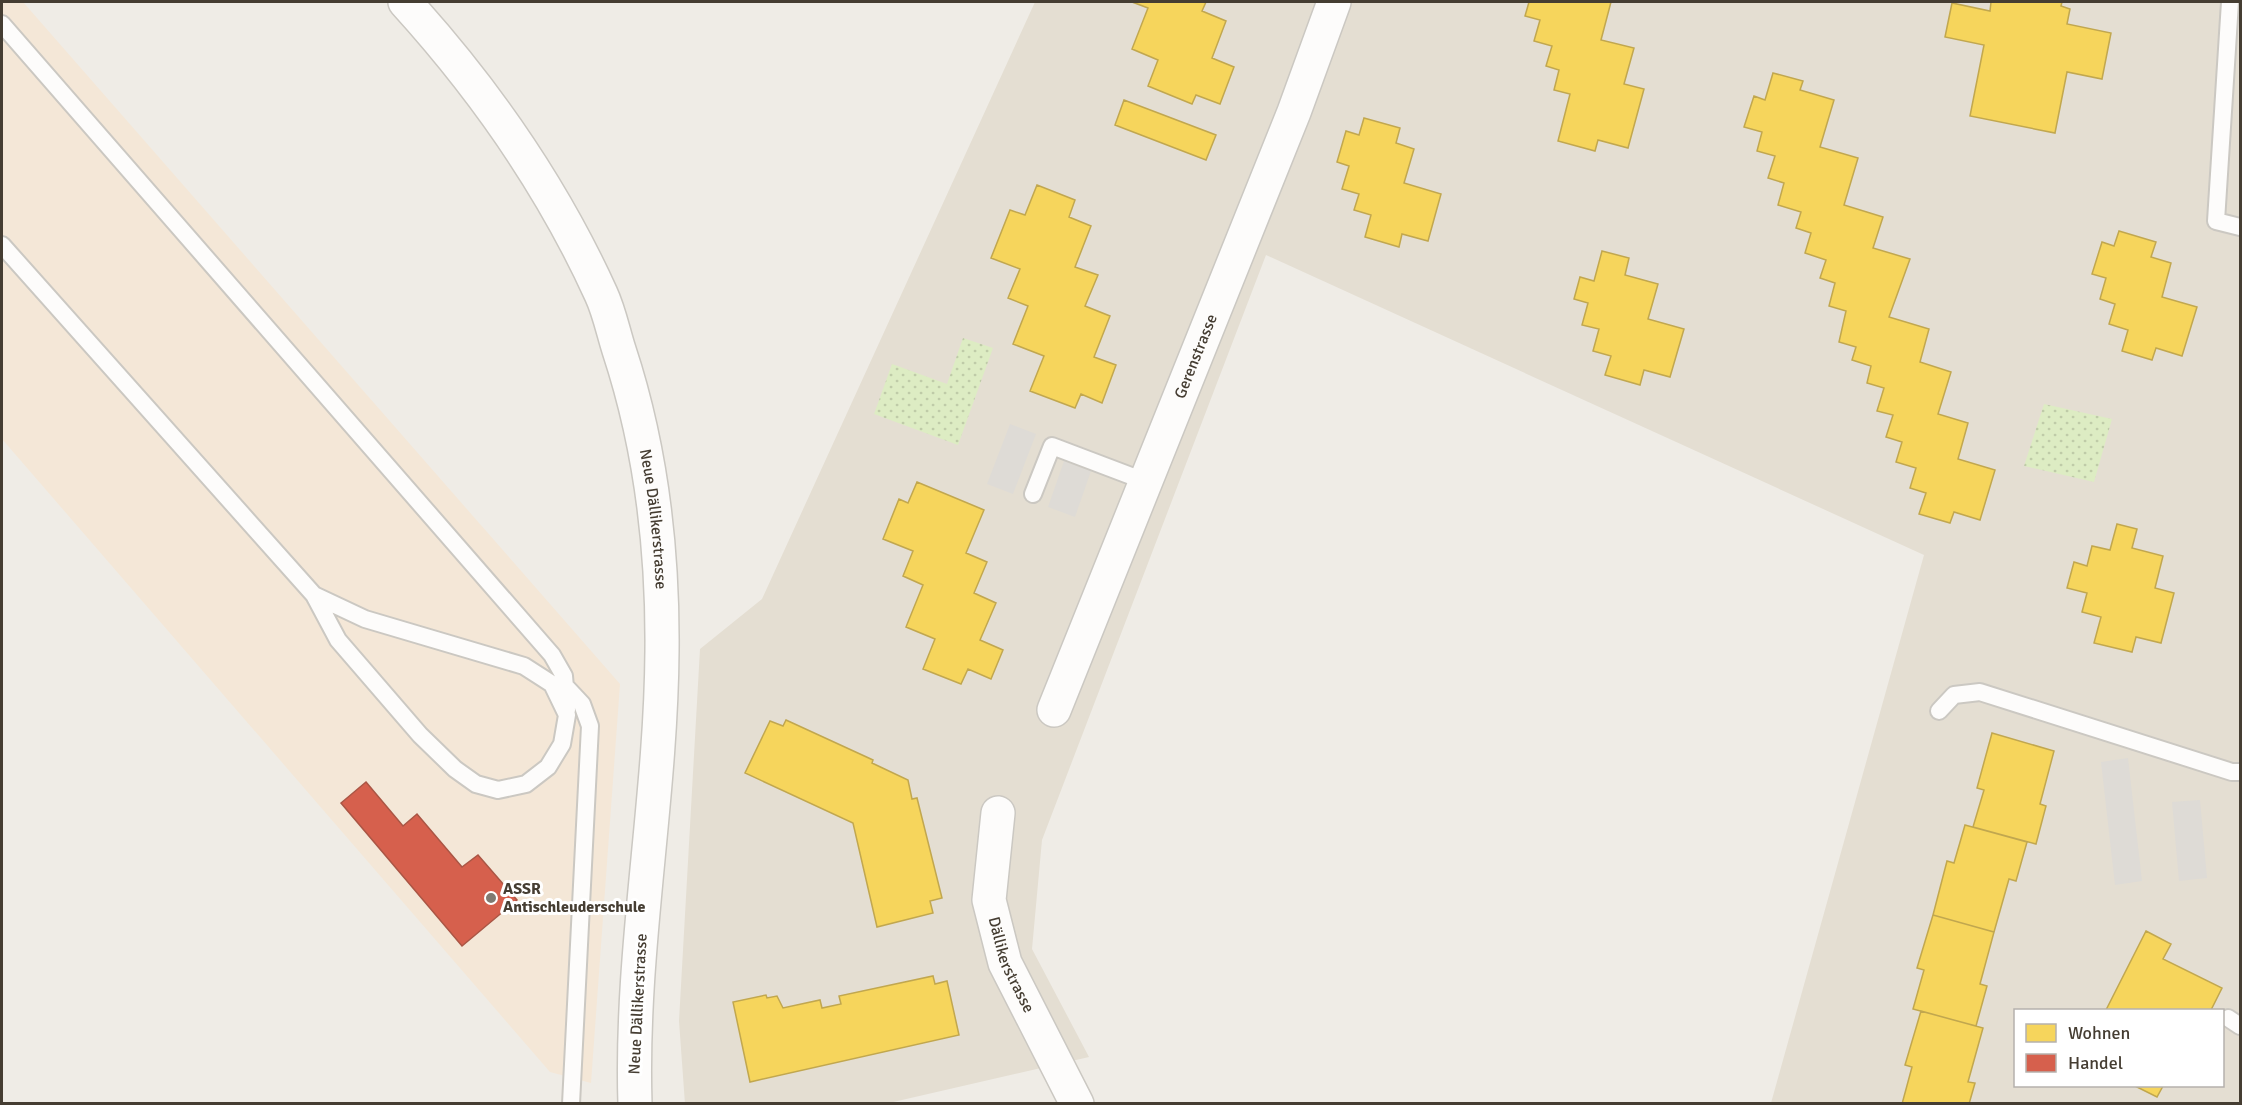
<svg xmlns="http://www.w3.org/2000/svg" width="2242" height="1105" viewBox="0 0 2242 1105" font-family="Signika,sans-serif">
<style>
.residential{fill:#e4ded2;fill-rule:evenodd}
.commercial{fill:#f4e7d7}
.grass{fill:url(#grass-dots)}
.parking{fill:#dedbd6}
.homes{fill:#f6d55c;stroke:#c1a74f;stroke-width:1.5}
.shops{fill:#d6604d;stroke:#aa5645;stroke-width:1.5}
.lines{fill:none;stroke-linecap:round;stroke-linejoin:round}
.service-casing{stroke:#cbc8c2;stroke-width:20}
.minor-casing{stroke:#cbc8c2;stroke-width:36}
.tertiary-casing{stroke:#cbc8c2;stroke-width:36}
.service{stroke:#fdfcfb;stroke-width:16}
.minor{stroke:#fdfcfb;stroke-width:33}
.tertiary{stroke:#fdfcfb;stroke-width:33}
.poi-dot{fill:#807a71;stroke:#fff;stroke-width:2}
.labels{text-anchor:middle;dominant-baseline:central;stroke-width:6;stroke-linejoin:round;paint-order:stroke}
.street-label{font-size:16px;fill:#453d32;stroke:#fff}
.poi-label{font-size:16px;font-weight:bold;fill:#453d32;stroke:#fff;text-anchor:start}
</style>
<defs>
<pattern id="grass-dots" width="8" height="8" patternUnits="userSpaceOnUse" patternTransform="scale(1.5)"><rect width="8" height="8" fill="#ddecc3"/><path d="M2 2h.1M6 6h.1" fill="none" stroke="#bfcba8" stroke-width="1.8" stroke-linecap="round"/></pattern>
</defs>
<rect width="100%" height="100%" fill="#efece6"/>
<path class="residential" d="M1035 2H2240V1103H1771L1924 555 1266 255 1042 840 1032 949 1089 1057 889 1103 685 1104 679 1021 700 649 762 599ZM2016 1010H2222V1086H2016Z"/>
<path class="commercial" d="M2 2H23L620 684 591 1083 550 1072 2 439Z"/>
<path class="grass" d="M963 338 993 348 958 445 874 414 892 364 947 384Z
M2044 404 2112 419 2094 482 2024 466Z"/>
<path class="parking" d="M1010 424 1036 434 1013 494 987 484Z
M1064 461 1091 471 1075 517 1048 507Z
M2128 758 2142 881 2115 885 2101 762Z
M2200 800 2207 878 2179 881 2172 802Z"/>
<path class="homes" d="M1132 2H1206L1202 11 1226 21 1212 58 1234 67 1220 104 1196 95 1192 104 1148 86 1158 60 1132 49 1148 8Z
M1529 2H1611L1601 40 1634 48 1624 84 1644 89 1628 148 1598 140 1595 151 1558 141 1570 94 1554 90 1559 70 1546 66 1552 46 1534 41 1540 20 1525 16Z
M1991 2H2062L2061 6 2070 9 2067 24 2111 33 2102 79 2067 72 2055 133 1970 116 1984 45 1945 37 1952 3 1990 11Z
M1773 73 1803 81 1800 90 1834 100 1820 147 1858 158 1844 205 1883 217 1873 248 1910 259 1889 317 1929 329 1920 362 1951 372 1938 414 1968 423 1958 459 1995 470 1980 520 1954 512 1950 523 1919 514 1926 493 1910 488 1916 468 1896 462 1902 442 1886 437 1893 415 1877 411 1884 388 1867 383 1871 366 1852 360 1856 347 1839 342 1846 311 1829 306 1835 283 1820 278 1826 260 1805 253 1811 233 1796 228 1801 212 1778 205 1784 183 1768 178 1775 156 1757 151 1762 132 1744 127 1754 96 1765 100Z
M1124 100 1216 135 1206 160 1115 125Z
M1364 118 1400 128 1396 143 1414 149 1404 183 1441 194 1428 241 1402 234 1399 247 1365 237 1371 215 1354 210 1359 194 1342 189 1349 166 1337 162 1346 131 1359 135Z
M1037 185 1075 200 1069 217 1091 226 1075 267 1098 275 1085 306 1110 316 1094 357 1116 365 1102 403 1081 394 1075 408 1030 391 1044 356 1013 344 1028 306 1008 298 1020 269 991 258 1010 210 1025 215Z
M2119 231 2156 242 2151 257 2171 263 2162 297 2197 307 2182 356 2156 348 2152 360 2122 351 2128 330 2109 324 2115 304 2100 299 2106 278 2092 274 2102 242 2114 246Z
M1602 251 1629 258 1625 275 1658 284 1648 319 1684 329 1670 377 1644 370 1640 385 1605 375 1611 356 1593 351 1599 329 1582 325 1588 303 1574 299 1580 277 1594 281Z
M917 482 984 510 966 553 987 562 974 593 996 603 980 640 1003 650 991 679 968 669 961 684 923 669 935 639 906 627 923 585 903 576 913 551 883 539 899 499 908 503Z
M2117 524 2137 529 2132 548 2163 556 2155 588 2174 593 2161 643 2136 637 2132 652 2094 643 2101 617 2082 612 2087 593 2067 588 2074 562 2087 566 2092 546 2110 550Z
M786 720 873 760 872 763 908 780 912 799 917 798 942 898 930 901 933 913 877 927 853 823 745 773 770 721 783 726Z
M1992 733 2054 751 2040 804 2046 806 2036 844 1973 827 1984 790 1977 788Z
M1965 825 2027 842 2016 881 2009 879 1994 932 1933 915 1947 861 1954 863Z
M1933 915 1994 932 1980 984 1987 986 1976 1026 1913 1009 1924 970 1917 968Z
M2146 931 2171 944 2163 959 2222 988 2211 1010H2106Z
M933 976 935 984 947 981 959 1035 750 1082 733 1002 766 995 767 998 777 996 783 1008 820 1000 822 1008 841 1004 839 996Z
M1921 1011 1983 1028 1968 1082 1975 1083 1969 1104H1902L1912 1067 1905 1065Z
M2135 1086H2163L2157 1097Z"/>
<path class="shops" d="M366 782 403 826 417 814 462 867 478 855 517 900 462 946 341 803Z"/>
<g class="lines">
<defs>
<path id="service" d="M2230 2 2216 221 2240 227
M2 24 552 655 564 676 567 710
M2 245 314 595 338 640 420 735 455 769 476 784 498 790 526 784 548 767 562 744 567 715 552 684 524 666 365 619 314 595
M1033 494 1052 446 1147 482
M567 688 582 704 590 726 571 1104
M1939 711 1954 695 1980 692 2232 772H2240
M2228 1018 2240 1026"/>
<g id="minor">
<path id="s1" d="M1054 710 1294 112 1334 2"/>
<path id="s2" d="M998 813 989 900 1005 963 1077 1104"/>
</g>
<g id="tertiary">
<path id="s3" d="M405 2C484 89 552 186 601 294 609 311 613 331 619 350 651 447 663 549 662 651 661 802 630 952 635 1104"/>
</g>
</defs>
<use href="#service" class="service-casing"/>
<use href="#minor" class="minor-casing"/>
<use href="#tertiary" class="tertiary-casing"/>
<use href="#service" class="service"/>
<use href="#minor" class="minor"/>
<use href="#tertiary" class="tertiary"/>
</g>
<circle class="poi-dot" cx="491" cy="898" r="6"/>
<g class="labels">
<g class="street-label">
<text stroke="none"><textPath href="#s1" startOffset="381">Gerenstrasse</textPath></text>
<text stroke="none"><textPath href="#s3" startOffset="585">Neue Dällikerstrasse</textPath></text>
<text stroke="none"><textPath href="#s2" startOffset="156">Dällikerstrasse</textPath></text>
<text transform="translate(638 1004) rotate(-87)">Neue Dällikerstrasse</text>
</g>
<g class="poi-label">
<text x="503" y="889">ASSR<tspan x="503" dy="18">Antischleuderschule</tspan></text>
</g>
</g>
<rect width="2242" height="1105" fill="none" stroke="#453d32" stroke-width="6"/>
<rect x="2014" y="1009" width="210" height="78" fill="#ffffff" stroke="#b5b1ad" stroke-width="1.5"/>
<rect x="2026" y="1024" width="30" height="18" fill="#f6d55c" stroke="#b5b1ad" stroke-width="1.5"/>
<text x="2068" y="1039" font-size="18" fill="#453d32">Wohnen</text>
<rect x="2026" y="1054" width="30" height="18" fill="#d6604d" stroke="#b5b1ad" stroke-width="1.5"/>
<text x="2068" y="1069" font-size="18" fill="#453d32">Handel</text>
</svg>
